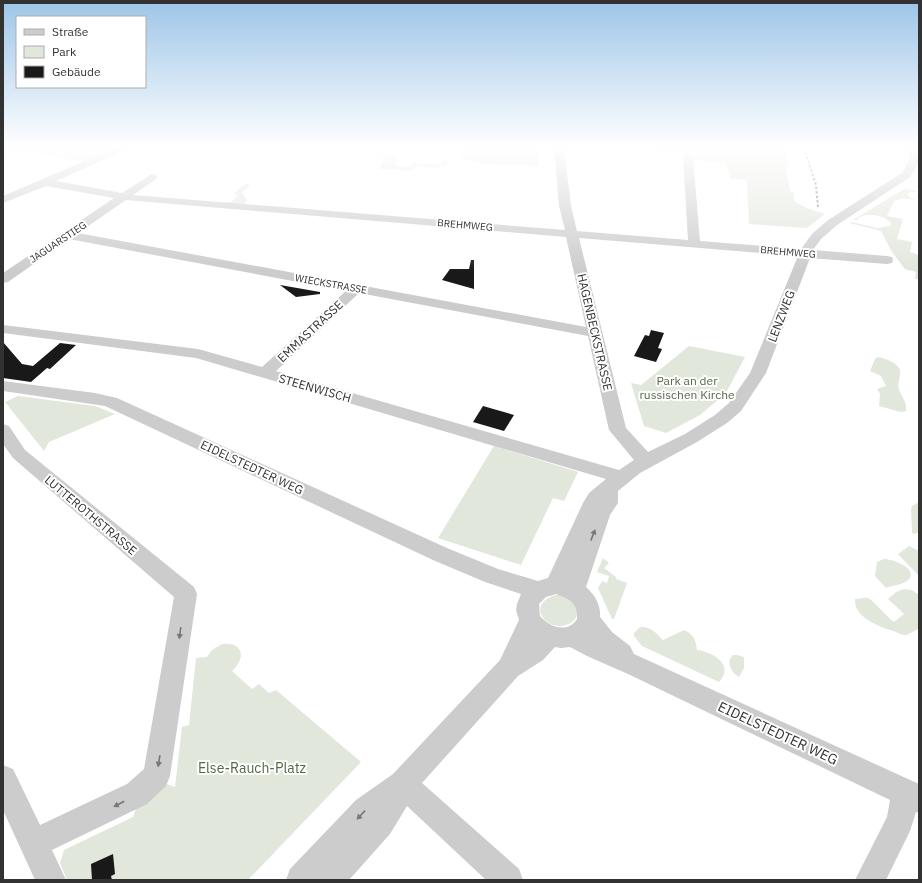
<svg xmlns="http://www.w3.org/2000/svg" width="922" height="883" viewBox="0 0 922 883" font-family="'IBM Plex Sans',sans-serif">
<style>
.green{fill:#e2e7dc}
.building{fill:#191919}
.lines{fill:none;stroke-linecap:round;stroke-linejoin:round}
.minor{fill:#ccc;fill-rule:evenodd}
.rail{stroke:#878787;stroke-width:2;stroke-dasharray:2.5 2;stroke-linecap:butt}
.oneway{fill:#777}
.labels{text-anchor:middle;dominant-baseline:central;stroke-width:4;stroke-linejoin:round;paint-order:stroke}
.far-street-label{font-size:10px;fill:#323232;stroke:#fff}
.street-label{font-size:12px;fill:#323232;stroke:#fff}
.park-label{font-size:12px;fill:#566943;stroke:#fff}
.near-street-label{font-size:14px;fill:#323232;stroke:#fff}
.near-park-label{font-size:14px;fill:#566943;stroke:#fff}
</style>
<rect width="100%" height="100%" fill="#fff"/>
<path class="green" d="M3 148H114L84 162 22 151 3 154Z
M382 148H384L381 155 397 156 396 166 408 167 415 163 438 165 441 164 444 159H450L447 165 437 168 417 166 409 171 379 169 383 157 376 156Z
M465 148H539V166L482 164 461 158Z
M618 148H784L789 166 786 167 790 191 794 193V201L807 208 825 214 807 228 749 224 747 180 730 178 726 163 693 160 696 154Z
M248 184 250 186 242 192 247 201 244 204 224 203 231 202 238 195 234 194 243 185Z
M904 189 919 191 908 193V196L915 200 903 198 894 201 887 216 903 219 897 239 912 242 910 252 919 255V279H915L916 272 905 269 892 252 881 231 849 223 852 222 877 228 890 226 891 223C883 215 868 212 858 218V220H853Z
M689 346 745 357 726 393 700 415 666 433 644 426 631 383 641 385Z
M878 357C884 358 898 363 900 370 901 376 897 383 899 390 902 397 907 402 906 411L901 412 879 406 880 394 877 389 886 386 881 376 870 371 875 359Z
M18 396 95 406 115 414 49 442 44 451 5 402Z
M494 446 578 472 564 501 553 498 521 565 438 538Z
M919 502V532L915 534 912 533 911 509 912 506Z
M909 546 919 551V576L898 554Z
M603 558 609 563 604 568 616 577V579L627 583 614 619H612L598 588 602 581 607 583 609 576 597 572Z
M884 559C892 559 918 568 909 579 904 585 892 585 886 588L875 576 877 562Z
M904 589 912 590 919 595V629C915 630 909 635 905 635 902 635 898 633 896 632 882 628 853 618 855 599 859 599 865 597 868 598 872 599 888 618 894 622L904 614 888 599 896 592Z
M555 595C559 595 564 595 567 597 576 602 582 615 572 622 552 637 522 606 555 595Z
M640 627C651 626 656 633 663 640L684 630C693 634 696 639 697 650 713 652 735 665 719 682L642 646 634 636V633Z
M222 644C244 641 246 659 232 671L252 689 259 684 269 693 276 690 361 762 248 880H67L60 863 64 850 133 817 139 800 161 782 175 787 182 727 189 725 196 658 207 657 212 650Z
M733 655H737L744 657V668L739 677C732 673 725 662 733 655Z"/>
<path class="building" d="M471 260H474V289L442 280 450 269H469Z
M280 285 320 292V294L296 297Z
M651 330 664 333 658 348 662 349 656 362 634 356 645 335 649 336Z
M3 342 22 364 33 366 60 343 76 345 50 369 47 368 31 382 3 378Z
M483 406 514 415 504 431 473 422Z
M113 854 115 874 111 876 112 880H92L91 864Z"/>
<g class="lines">
<path class="minor" d="M115 148H129L56 181 122 193 152 174 156 175 157 177 156 179 133 195 565 230 559 206 554 148H564L571 206 577 231 688 240 683 157 688 154 693 157 700 241 801 249 812 234 828 220 902 173 909 160 908 148H918V163L910 177 837 225 821 239 813 250 887 256 892 257 893 260 892 263 887 264 810 258 766 373 741 411 727 423 697 442 640 473 618 491V503L610 515 586 587C595 595 601 605 600 617L612 632 630 646 634 654 919 784V813L916 812 910 831 886 880H855L887 817 890 800 628 674 587 656 570 647 561 648 555 647 543 660 518 676 422 783 519 869 523 880H486L407 806 390 834 349 880H286L290 869 356 800 393 774 500 660 519 620 516 610 517 604 521 594 485 582 433 560 105 406 3 391V381L95 393 117 398 447 548 498 569 538 581 548 578 583 503 589 493 606 479 196 358 3 333V325L198 349 262 367 346 291 69 239 8 282 3 283V273L114 198 46 186 3 203V196ZM126 200 566 237 586 327 78 233ZM579 238 798 256 750 373 729 403 715 415 685 434 648 452 626 428ZM359 293 588 336 609 430 634 460 619 470 276 371ZM556 594C570 599 578 603 577 619 568 634 549 627 540 616L539 604 546 597Z
M3 424 9 426 25 450 194 587 197 594 170 776 166 786 147 804 52 850 66 880H35L3 810V765L13 769 40 825 127 784 144 769 174 597 13 458 3 444Z"/>
<path class="rail" d="M804 148 816 185 818 208"/>
</g>
<defs><path id="oneway-solid" d="M-6-.8H1V-3.2L6.5 0L1 3.2V.8H-6Z"/></defs>
<g class="oneway">
<use href="#oneway-solid" transform="translate(593 535) rotate(-69)"/>
<use href="#oneway-solid" transform="translate(180 633) rotate(98)"/>
<use href="#oneway-solid" transform="translate(159 761) rotate(99)"/>
<use href="#oneway-solid" transform="translate(119 804) rotate(152)"/>
<use href="#oneway-solid" transform="translate(361 815) rotate(133)"/>
</g>
<linearGradient id="sky" x2="0" y2="1"><stop stop-color="#9dc5e8"/><stop offset="0.54" stop-color="#fff"/><stop offset="1" stop-color="#fff" stop-opacity="0"/></linearGradient>
<rect width="922" height="272" fill="url(#sky)"/>
<g class="labels">
<g class="far-street-label">
<text transform="translate(465 225) rotate(5)">BREHMWEG</text>
<text transform="translate(58 242) rotate(-34)">JAGUARSTIEG</text>
<text transform="translate(788 252) rotate(5)">BREHMWEG</text>
<text transform="translate(331 284) rotate(10)">WIECKSTRASSE</text>
</g>
<g class="street-label">
<text transform="translate(781 316) rotate(-69)">LENZWEG</text>
<text transform="translate(310 331) rotate(-43)">EMMASTRASSE</text>
<text transform="translate(595 332) rotate(77)">HAGENBECKSTRASSE</text>
<text transform="translate(315 388) rotate(16)">STEENWISCH</text>
<text transform="translate(252 467) rotate(25)">EIDELSTEDTER WEG</text>
<text transform="translate(91 515) rotate(40)">LUTTEROTHSTRASSE</text>
</g>
<g class="park-label">
<text x="687" y="380">Park an der<tspan x="687" dy="14">russischen Kirche</tspan></text>
</g>
<g class="near-street-label">
<text transform="translate(778 733) rotate(25)">EIDELSTEDTER WEG</text>
</g>
<g class="near-park-label">
<text x="252" y="768">Else-Rauch-Platz</text>
</g>
</g>
<rect width="922" height="883" fill="none" stroke="#323232" stroke-width="8"/>
<rect x="16" y="16" width="130" height="72" fill="#ffffff" stroke="#adadad"/>
<rect x="24" y="29" width="20" height="6" fill="#cccccc" stroke="#adadad"/>
<text x="52" y="36" font-size="12" fill="#323232">Straße</text>
<rect x="24" y="46" width="20" height="12" fill="#e2e7dc" stroke="#adadad"/>
<text x="52" y="56" font-size="12" fill="#323232">Park</text>
<rect x="24" y="66" width="20" height="12" fill="#191919" stroke="#adadad"/>
<text x="52" y="76" font-size="12" fill="#323232">Gebäude</text>
</svg>
